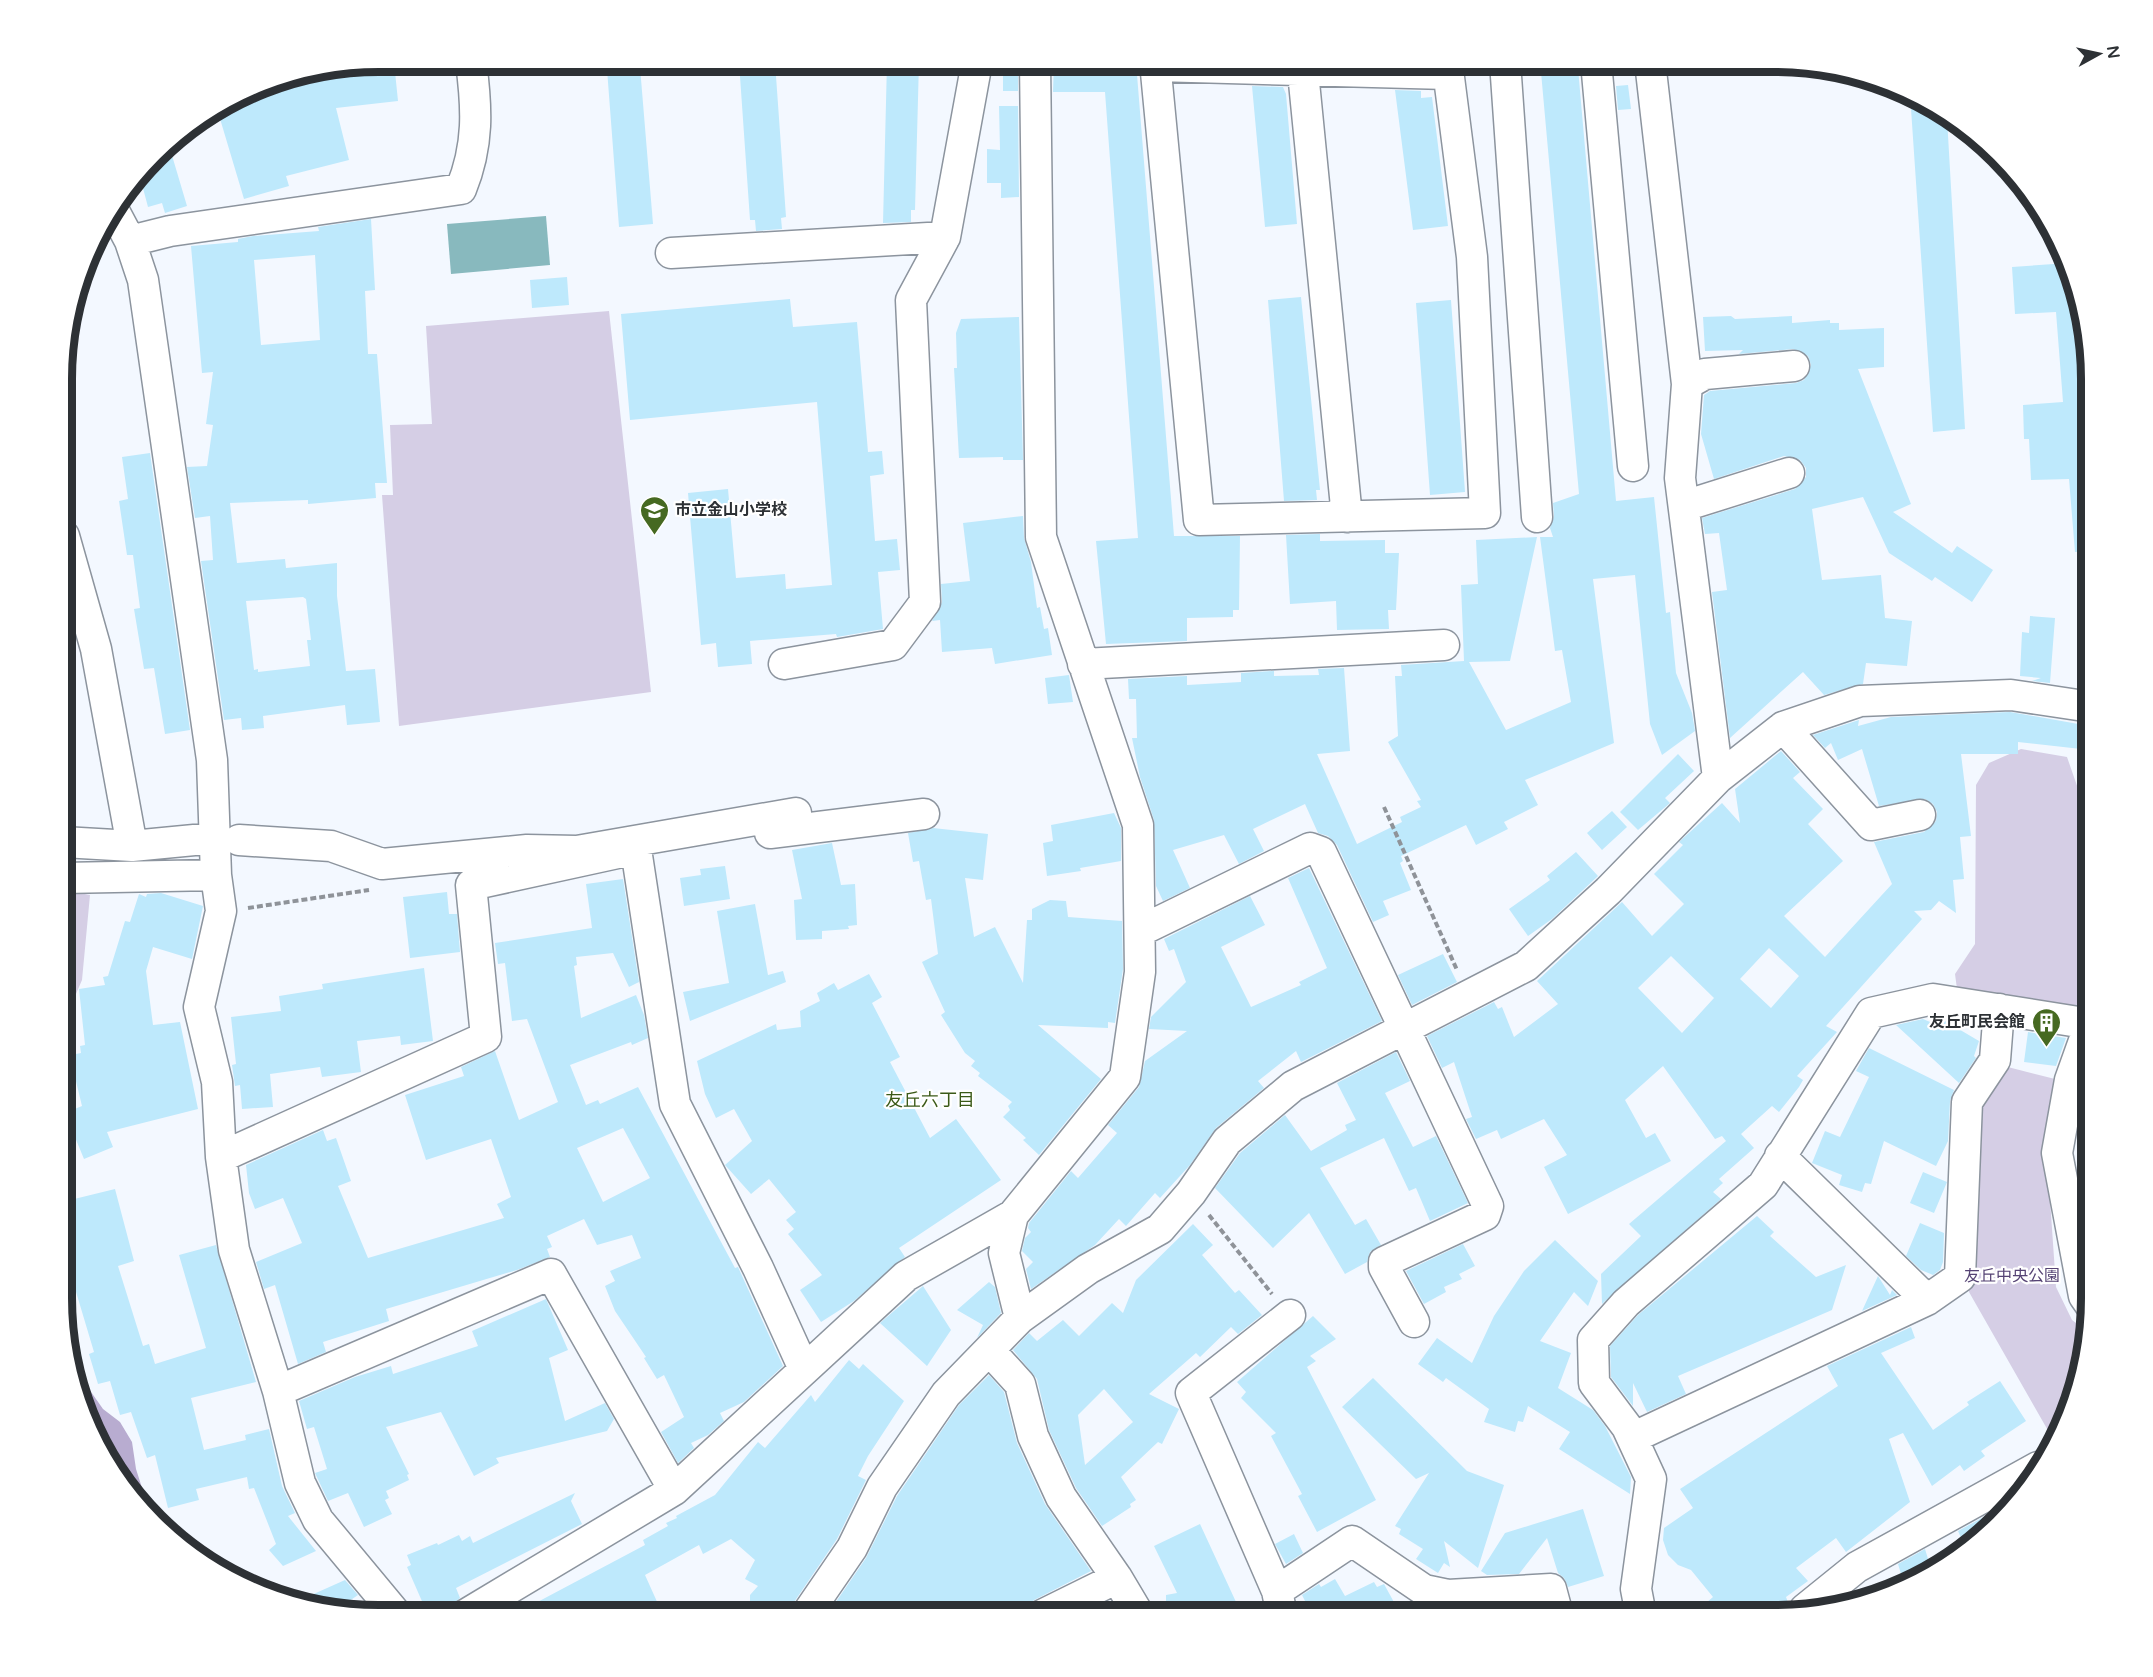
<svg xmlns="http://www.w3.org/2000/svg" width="2153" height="1677" viewBox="0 0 2153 1677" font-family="'Varela Round','Noto Sans JP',sans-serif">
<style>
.green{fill:#d5cee5}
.forest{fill:#b8acd0}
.water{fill:#88b9be}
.building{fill:#bee9fc;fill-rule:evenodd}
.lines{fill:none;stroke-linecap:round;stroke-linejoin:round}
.minor-casing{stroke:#8c949e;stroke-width:33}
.path{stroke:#8f9399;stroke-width:4;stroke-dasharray:6 3;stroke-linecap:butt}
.minor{stroke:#fff;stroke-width:30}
.labels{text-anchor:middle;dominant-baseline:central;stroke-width:4.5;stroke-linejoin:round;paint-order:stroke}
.poi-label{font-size:16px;font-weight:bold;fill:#2d3135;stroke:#fff;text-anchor:start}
.park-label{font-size:16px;fill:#554374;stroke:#fff}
.neighbourhood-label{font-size:18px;fill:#3b5a18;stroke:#fff}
.rim{fill:none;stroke:#2d3135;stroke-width:8}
</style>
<rect width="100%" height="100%" fill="#f3f8ff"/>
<path class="green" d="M609 311 651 692 399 726 382 495H393L390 425 432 424 426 326Z
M2021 749 2067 757 2091 826V1012L1957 989 1955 974 1975 944 1976 785 1989 763Z
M63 890 90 895 82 980 63 1024Z
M2000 1065 2059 1080 2046 1141 2056 1287 2072 1320 2088 1332 2067 1420 2054 1441 1969 1292 1966 1194 1973 1104Z"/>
<path class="forest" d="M63 1324 69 1327 77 1372 103 1409 120 1422 132 1442 136 1469 143 1491 141 1500 94 1438Z"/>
<path class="water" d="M546 216 550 265 451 274 447 224Z"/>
<path class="building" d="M379 62H394L398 101 336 108 349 160 286 176 289 186 244 199 218 112 276 78Z
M739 62H775L786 217 781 218 782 229 756 231 755 220H750Z
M887 62H919L915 210H911V222L883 223Z
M1054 62H1136L1174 536H1240L1239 610H1233V617L1187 618V641L1106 644 1096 541 1138 538 1105 92H1053Z
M1003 64H1018V91H1003Z
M640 67 653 224 619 227 607 69Z
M1578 68 1616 501 1654 497 1666 613 1670 612 1676 673 1692 713 1695 731 1662 755 1650 724 1635 575 1593 579 1614 743 1525 780 1538 805 1504 822 1508 829 1476 845 1466 825 1401 856 1403 861 1400 863 1411 890 1383 901 1389 915 1373 922 1337 845 1328 836 1318 833 1305 804 1253 829 1264 851 1239 864 1224 835 1173 850 1190 888 1163 901 1156 886 1154 820 1140 777 1132 738H1137L1136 699H1129L1128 679 1187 676V685L1241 682V673L1274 671V676L1319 675 1318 669 1344 668 1350 751 1317 754 1357 844 1402 822 1400 817 1421 807 1417 801 1421 800 1388 742 1398 736 1395 676H1402L1401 665 1464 661 1461 585 1478 584 1476 540 1537 537 1510 661 1469 662 1506 730 1571 702 1562 650 1555 651 1540 537H1553L1550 528 1554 516 1553 503 1579 494 1541 72Z
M1628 85 1631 109 1618 110 1616 86Z
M1252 86 1283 87 1286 94 1297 224 1265 227Z
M1395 90 1421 91V98L1432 97 1448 226 1413 230Z
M1910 94 1947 118 1965 429 1933 432Z
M999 106H1018L1019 197 1001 198V183H987V149L1000 150Z
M168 142 187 206 165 213 162 203 148 207 140 177Z
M371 219 375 290 365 291 368 354H377L387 483H375L376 498 308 504V500L230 503 237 563 285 559 286 568 337 563V596L346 671 375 669 380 722 347 725 345 705 263 716 264 728 242 730 241 718 224 720 201 561 213 560 210 516 195 518 187 467 207 466 213 425 206 424 213 372 202 373 191 246 238 242V239L253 236 319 231 318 227ZM315 255 320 340 261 345 254 260ZM303 597 306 599 311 640H307L310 666 258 672V669L254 670 246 601Z
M2068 263 2091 378V551L2075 552 2069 479 2031 480 2029 439H2024L2023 405 2063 402 2056 312 2015 314 2012 267Z
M567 277 569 305 532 308 530 280Z
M1301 297 1320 490H1316L1317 500 1284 501 1268 300Z
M790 299 793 327 857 322 868 452 882 451 884 474 870 476 875 541 897 539 900 570 878 572 883 629 837 637 836 634 750 641 752 664 718 667 716 643 701 645 688 493 728 489 736 578 785 574 786 589 832 585 817 402 630 420 621 314Z
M1451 300 1465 492 1430 495 1416 303Z
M1731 316 1735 319 1792 316V323L1830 320V323H1839V330L1884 328V367L1858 369 1911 504 1893 512 1952 553 1957 546 1993 570 1972 602 1935 577 1932 581 1889 553 1863 497 1812 509 1822 580 1881 575 1885 618 1912 621 1907 666 1866 663 1863 684 1824 695 1803 672 1730 738 1712 592 1727 590 1719 533 1705 534 1702 518 1795 489 1806 477V468L1800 460 1784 456 1714 479 1701 434 1704 395 1710 391 1796 383 1804 380 1811 365 1808 356 1793 349 1739 354 1743 350 1705 351 1703 317Z
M1019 317 1023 460H1003V457L959 458 954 368H957L956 333 961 319Z
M150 453 190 730 165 734 154 668 144 669 134 609 140 608 133 555H127L119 501 128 499 122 457Z
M1023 516 1024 538 1031 562 1037 608 1040 607 1044 629 1048 628 1052 655 995 664 992 648 942 652 940 620 932 621 942 602 941 584 970 581 963 523Z
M1320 534V541L1385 540V553H1399L1396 610H1388L1389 629 1337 630 1336 601 1290 604 1286 535Z
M2030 616 2055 618 2050 683 2032 681 2041 678 2020 676 2022 632 2029 633Z
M1069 675 1073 702 1048 704 1045 678Z
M2010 712 2084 725 2081 749 2018 742V754H1961L1971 836 1960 837 1964 879 1953 880 1956 913 1939 901 1931 910 1914 911 1922 919 1826 1026 1837 1032 1797 1076 1803 1080 1799 1087 1779 1112 1772 1106 1741 1134 1754 1148 1719 1179 1723 1183 1713 1192 1721 1199 1602 1304 1601 1274 1641 1236 1629 1224 1726 1141 1722 1136 1715 1139 1663 1066 1625 1100 1646 1138 1655 1133 1671 1161 1568 1214 1544 1167 1567 1155 1544 1119 1501 1139 1497 1130 1476 1139 1466 1119 1472 1117 1454 1062 1442 1068 1427 1036 1494 1002 1498 1009 1502 1007 1514 1037 1558 1004 1537 981 1622 902 1652 936 1684 904 1654 874 1683 845 1679 842 1722 803 1740 823 1735 789 1781 751 1800 772 1793 778 1823 809 1808 824 1843 861 1784 916 1825 957 1892 884 1874 842 1924 832 1936 821 1937 812 1933 804 1925 799 1879 806 1862 749 1838 760 1831 743 1825 748 1813 735 1859 720 1858 726 1891 717ZM1769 948 1799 976 1771 1008 1740 979ZM1671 956 1714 998 1682 1033 1638 988Z
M1678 754 1694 771 1665 798 1670 803 1638 830 1620 812Z
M1612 811 1627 827 1602 850 1587 833Z
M1114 813 1121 828V861L1080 868 1081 871 1047 876 1043 843 1053 841 1051 825Z
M933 828 988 834 983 880 965 878 974 937 995 927 1023 983 1027 920H1032V909L1050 900 1066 901 1068 917 1122 921 1123 969 1115 1023 1108 1022V1028L1038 1025 1101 1079 1039 1155 1023 1140 1026 1138 1003 1117 1010 1110 1008 1106 1012 1102 978 1076 980 1073 971 1066 975 1061 965 1053 941 1015 945 1012 922 962 938 954 931 899 926 900 919 861 913 862 908 833Z
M832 843 841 885 855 884 857 925 848 926 849 929 822 931V939L796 940 794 900 802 899 792 850Z
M1576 852 1598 876 1552 919 1528 936 1509 909 1550 880 1547 876Z
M725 866 730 899 684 906 680 878 701 875 700 869Z
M1309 868 1382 1021 1301 1062 1296 1051 1258 1081 1264 1088 1216 1128 1190 1165 1160 1198 1155 1193 1126 1226 1119 1219 1095 1245 1031 1289 1026 1269 1033 1262 1022 1251 1025 1238 1031 1232 1028 1228 1029 1223 1071 1171 1078 1178 1117 1133 1108 1125 1139 1087 1145 1061 1187 1031 1149 1029 1151 1017 1186 982 1174 949 1169 951 1164 939 1250 896 1265 925 1221 947 1251 1007 1301 985 1299 982 1327 968 1288 878Z
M623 879 639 982 629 987 613 953 576 957 577 965 574 966 581 1018 636 995 644 1015 648 1038 632 1045 631 1042 570 1065 586 1105 598 1100 600 1104 638 1087 735 1268 738 1267 783 1366 744 1402 720 1413 724 1421 708 1435 691 1443 694 1448 678 1463 661 1432 684 1417 664 1375 657 1379 644 1358 646 1357 615 1311 605 1286 615 1281 610 1271 641 1258 632 1235 597 1245 584 1219 547 1236 552 1247 547 1249 550 1257 517 1270 386 1309 389 1321 323 1342 326 1352 298 1364 275 1285 264 1289 256 1262 302 1243 283 1198 255 1209 249 1193 246 1165 323 1130 327 1141 336 1138 351 1181 338 1186 368 1258 504 1218 497 1204 511 1197 491 1139 426 1160 405 1095 464 1076 461 1067 495 1051 519 1120 558 1102 527 1019 512 1021 505 963 498 964 495 943 592 928 586 884ZM623 1128 650 1178 603 1202 577 1148Z
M447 892 449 914H457L460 952 410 958 403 897Z
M161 893 203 906 192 959 153 947 146 971 153 1025 180 1022 198 1109 107 1132 113 1147 84 1159 65 1113 82 1106 74 1073 76 1054 81 1053 80 1046 85 1045 79 989 105 985 103 977 108 976 125 921 130 922 139 894 146 897 147 894Z
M755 904 768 975 783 971 786 982 690 1021 683 992 729 983 717 911Z
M1443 954 1457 982 1412 1005 1398 975Z
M424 968 433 1041 401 1045 400 1036 357 1041 361 1072 322 1077 320 1067 270 1074 273 1107 242 1109 240 1085 235 1086 232 1065 236 1064 231 1017 281 1011 279 996 323 989 322 984Z
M869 974 882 997 872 1003 900 1057 890 1062 930 1138 956 1119 1001 1180 899 1248 905 1257 854 1301 821 1322 800 1290 822 1275 788 1234 794 1229 786 1220 796 1212 769 1179 751 1194 725 1165 752 1141 734 1109 716 1118 705 1094 697 1061 776 1024 777 1030 801 1027 800 1011 820 1001 817 993 834 983 838 990Z
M1923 1019 1942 1027 1945 1021 1979 1041 1974 1056 1976 1058 1959 1083 1896 1025Z
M2028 1032 2066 1038 2056 1066 2024 1062Z
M1869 1048 1954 1090 1950 1101 1948 1141 1936 1166 1884 1141 1871 1184 1865 1183 1862 1192 1839 1185 1842 1175 1812 1163 1825 1131 1840 1137 1869 1077 1856 1071Z
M1396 1052 1410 1081 1385 1093 1413 1147 1436 1136 1468 1203 1430 1221 1416 1188 1409 1191 1384 1138 1320 1168 1355 1225 1366 1219 1381 1245 1370 1252 1367 1262 1345 1274 1309 1213 1273 1248 1215 1188 1240 1153 1285 1115 1311 1151 1347 1130 1345 1125 1356 1120 1337 1083Z
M1923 1172 1947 1182 1934 1213 1910 1203Z
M115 1189 134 1261 118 1266 143 1346 149 1344 155 1364 206 1348 179 1255 216 1245 256 1382 191 1398 204 1450 246 1440 245 1435 269 1429 282 1486 295 1513 288 1516 316 1551 283 1566 269 1550 276 1544 254 1488 249 1489 247 1477 196 1489 199 1500 168 1508 155 1455 147 1458 131 1412 120 1415 110 1381 98 1384 89 1354 94 1352 65 1255 68 1254 62 1232V1202Z
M1757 1216 1774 1232 1770 1236 1816 1277 1846 1265 1832 1310 1678 1376 1686 1394 1647 1412 1633 1383V1406L1611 1377 1610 1346 1638 1315Z
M1920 1223 1944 1233 1943 1262 1940 1270 1933 1275 1921 1270 1906 1256Z
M1193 1224 1213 1245 1202 1255 1235 1293 1239 1290 1262 1315 1238 1334 1231 1327 1200 1357 1196 1353 1149 1394 1179 1409 1162 1444 1158 1442 1121 1477 1136 1500 1130 1504 1131 1507 1102 1526 1076 1488 1049 1430 1037 1379 1013 1350 1029 1333 1037 1341 1063 1320 1079 1336 1112 1303 1123 1313 1136 1280ZM1104 1389 1133 1422 1085 1465 1078 1415Z
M1555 1240 1598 1281 1588 1306 1574 1292 1540 1341 1571 1353 1558 1388 1593 1410 1605 1426 1631 1477 1630 1494 1559 1449 1570 1432 1528 1406 1523 1422 1518 1421 1515 1432 1484 1422 1489 1409 1446 1378 1443 1382 1418 1364 1437 1338 1472 1363 1494 1316 1524 1271Z
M1463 1244 1475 1266 1459 1274 1462 1279 1444 1287 1446 1292 1424 1304 1406 1271Z
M1878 1276 1890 1295 1892 1290 1897 1295 1862 1311Z
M989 1282 995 1287 1001 1313 977 1338 983 1325 957 1310Z
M923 1286 951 1330 927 1366 880 1323Z
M546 1299 568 1350 549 1358 565 1421 605 1403 614 1419 607 1431 496 1458 499 1463 474 1476 441 1412 386 1427 409 1474 407 1475 409 1480 386 1491 389 1498 385 1500 392 1514 364 1527 348 1493 328 1501 315 1473 327 1469 314 1427 307 1429 299 1401 355 1377 391 1366 393 1374 478 1346 472 1331Z
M1313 1316 1336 1339 1310 1356 1316 1361 1307 1367 1376 1500 1317 1532 1298 1496 1302 1494 1271 1436 1276 1433 1241 1398 1246 1392 1237 1382Z
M1911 1327 1915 1338 1881 1353 1933 1430 1969 1405 1967 1402 2000 1381 2026 1421 1981 1451 1985 1456 1964 1471 1960 1465 1932 1486 1903 1433 1889 1439 1910 1502 1846 1552 1836 1538 1796 1568 1808 1581 1786 1597 1789 1605 1774 1616 1692 1615 1713 1597 1691 1570 1678 1565 1668 1555 1663 1540 1664 1528 1693 1508 1680 1489 1838 1386 1827 1366Z
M849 1360 859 1369 863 1364 904 1401 868 1456 858 1476 866 1480 837 1539 792 1605 789 1615H750V1595L758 1586 745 1579 755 1560 731 1539 703 1554 699 1545 645 1575 663 1615H513L645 1545 643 1540 668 1526 666 1523 677 1518 676 1516 715 1495 758 1442 765 1448 811 1395 815 1402Z
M989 1375 1004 1392 1017 1443 1045 1504 1091 1571 1034 1600 1027 1608 1007 1615H827L866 1558 897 1496 959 1405Z
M1373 1378 1467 1471 1504 1485 1478 1568 1444 1541 1450 1567 1444 1563 1438 1573 1416 1559 1423 1549 1399 1534 1401 1529 1395 1526 1429 1473 1416 1479 1342 1407Z
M575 1493 571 1501 582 1524 456 1588 460 1598 450 1606 448 1614 428 1615 407 1567 411 1565 407 1555 437 1543 438 1545 459 1535 462 1541 470 1536 473 1543Z
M2013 1501 2015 1504 2013 1508 1966 1549 1958 1531Z
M1583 1509 1604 1576 1568 1587 1564 1578 1558 1573 1547 1538 1519 1574 1487 1575 1481 1571 1505 1533Z
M1200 1524 1242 1615H1166V1595L1177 1593 1154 1546Z
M1294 1534 1303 1553 1286 1564 1275 1544Z
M1925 1549 1932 1572 1905 1587 1898 1564Z
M1335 1579 1345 1596 1374 1582 1377 1587 1384 1584 1401 1615H1307L1311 1613 1302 1595 1319 1584 1321 1587Z
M345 1580 358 1595 336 1610 298 1601Z
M1110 1601 1119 1615H1081Z"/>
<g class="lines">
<defs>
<path id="minor" d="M1155 62 1199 520 1485 513 1472 257 1447 62
M1302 62 1347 517
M1505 62 1537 517
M1596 62 1633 466
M1650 62 1687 384
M1156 66 1447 74
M113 209 130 241
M671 253 945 237
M1684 506 1789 473
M64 536 96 649 132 846 215 838
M784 664 893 645 925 602 911 300 945 237 977 62
M1083 664 1444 645
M1783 727 1871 825 1920 815
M1718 778 1680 478 1687 384 1705 374 1794 366
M770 833 924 814
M239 840 331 846 382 864 527 850 577 851 796 813
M63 842 132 846
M216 875 212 760 143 280 130 241 170 231 461 189C479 145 477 108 471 62
M63 878 216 875 221 911 199 1007 217 1082 221 1157 234 1250 278 1391 300 1483 318 1520 397 1615
M1140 931 1310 848 1321 852 1488 1206 1485 1215 1384 1262V1267L1414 1322
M2090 1024 2070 1080 2057 1153 2084 1296 2091 1306
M1780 1156 1927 1300
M221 1157 486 1037 471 885 636 849 675 1104 758 1268 804 1369
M1290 1315 1191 1393 1277 1591 1352 1541 1424 1590 1448 1595 1551 1589 1558 1615
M1020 1318 1088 1269 1160 1229 1191 1193 1227 1141 1293 1086 1526 966 1608 891 1718 778 1783 727 1860 701 2011 695 2091 707
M989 1350 1020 1384 1033 1436 1061 1497 1117 1578 1139 1615
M278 1391 551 1274 674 1490
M1632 1438 1927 1300 1960 1277 1967 1102 1995 1060 1999 1009
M1277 1591 1282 1615
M1805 1609 1857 1567 2038 1467
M465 1615 674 1490 906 1276 1013 1215 1125 1077 1140 972 1138 825 1041 537 1035 62
M806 1615 852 1548 882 1487 946 1394 1020 1318 1004 1253 1013 1215
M1042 1615 1117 1578
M1641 1615 1636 1589 1651 1479 1627 1427 1594 1383 1593 1340 1626 1303 1763 1185 1871 1013 1933 999 2091 1024"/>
</defs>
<use href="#minor" class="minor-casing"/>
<path class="path" d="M1384 807 1457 970
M248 908 369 890
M1209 1215 1272 1294"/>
<use href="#minor" class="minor"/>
</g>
<defs>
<symbol id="school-pin" viewBox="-11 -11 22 30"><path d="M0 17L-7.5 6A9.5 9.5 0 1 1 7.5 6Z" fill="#466921" stroke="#fff"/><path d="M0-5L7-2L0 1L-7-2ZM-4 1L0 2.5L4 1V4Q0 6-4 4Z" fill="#fff"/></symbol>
<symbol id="building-pin" viewBox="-11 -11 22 30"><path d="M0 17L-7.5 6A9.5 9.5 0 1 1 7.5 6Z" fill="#466921" stroke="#fff"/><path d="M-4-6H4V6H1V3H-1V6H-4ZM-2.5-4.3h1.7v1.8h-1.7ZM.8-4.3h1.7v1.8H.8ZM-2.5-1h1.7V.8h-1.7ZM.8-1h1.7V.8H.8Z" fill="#fff"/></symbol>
</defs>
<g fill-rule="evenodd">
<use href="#school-pin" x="638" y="494" width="33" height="45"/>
<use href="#building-pin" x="2030" y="1006" width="33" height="45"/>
</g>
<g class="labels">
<g class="poi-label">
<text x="675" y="510">市立金山小学校</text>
<text x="2025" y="1022" text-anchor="end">友丘町民会館</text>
</g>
<g class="park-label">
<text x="2012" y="1276">友丘中央公園</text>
</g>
<g class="neighbourhood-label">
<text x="930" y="1100">友丘六丁目</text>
</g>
</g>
<path d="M0 0H2153V1677H0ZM379 72H1774A307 307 0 0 1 2081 379V1298A307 307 0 0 1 1774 1605H379A307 307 0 0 1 72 1298V379A307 307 0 0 1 379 72Z" fill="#fff" fill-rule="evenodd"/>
<path class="rim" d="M379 72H1774A307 307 0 0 1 2081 379V1298A307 307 0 0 1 1774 1605H379A307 307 0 0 1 72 1298V379A307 307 0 0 1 379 72Z"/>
<g transform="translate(2099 54) rotate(82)" stroke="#ffffff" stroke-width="4.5" paint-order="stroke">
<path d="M0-4.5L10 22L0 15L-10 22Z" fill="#2d3135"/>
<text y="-9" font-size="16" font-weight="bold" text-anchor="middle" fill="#2d3135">N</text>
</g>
</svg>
